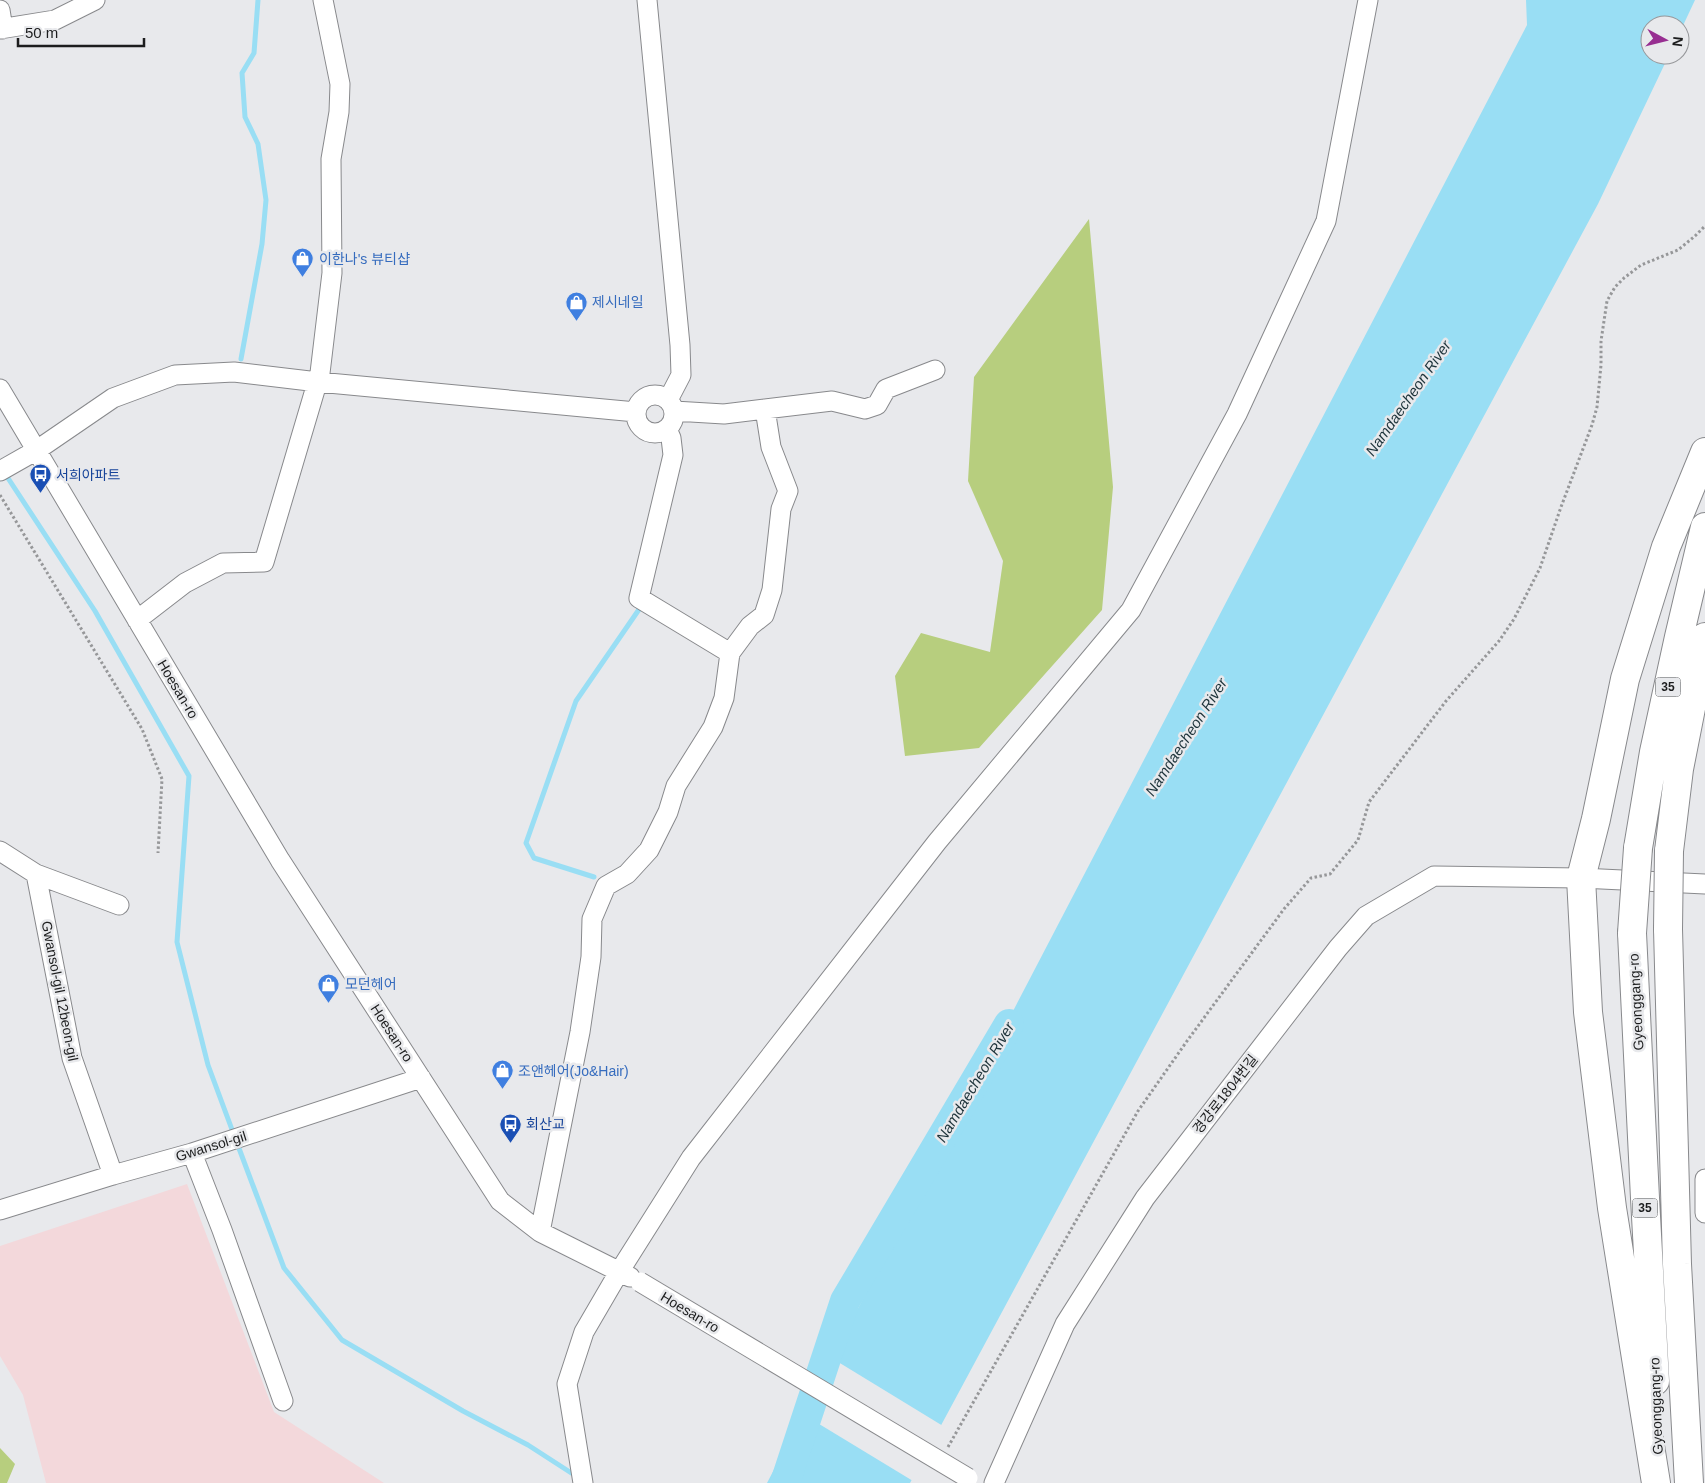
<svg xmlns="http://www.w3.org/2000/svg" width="1705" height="1483" viewBox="0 0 1705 1483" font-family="Arial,'Noto Sans KR',sans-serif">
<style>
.industrial{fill:#f3d8db}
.green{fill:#b7ce7e}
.water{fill:#99def4}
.pier{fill:#e8e9ec}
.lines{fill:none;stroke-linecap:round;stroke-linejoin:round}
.stream{stroke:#99def4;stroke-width:5}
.river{stroke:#99def4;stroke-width:30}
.minor-casing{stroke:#88898c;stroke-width:21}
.highway-casing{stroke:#88898c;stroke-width:30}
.path{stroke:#969799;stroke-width:3;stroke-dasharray:2.5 2.5;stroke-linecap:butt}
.minor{stroke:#fff;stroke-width:19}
.highway{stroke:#fff;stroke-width:28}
.minor-bridge-casing{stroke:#88898c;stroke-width:21;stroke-linecap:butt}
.highway-bridge-casing{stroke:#88898c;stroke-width:30;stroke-linecap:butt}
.minor-bridge{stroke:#fff;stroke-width:19}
.highway-bridge{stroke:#fff;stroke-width:28}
.labels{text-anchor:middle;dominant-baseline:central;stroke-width:5;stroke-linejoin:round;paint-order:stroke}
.shield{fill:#e8e9ec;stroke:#595a5c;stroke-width:1}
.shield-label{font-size:12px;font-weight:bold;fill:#1c1d1e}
.shop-label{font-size:14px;fill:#366cbe;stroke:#e8e9ec;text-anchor:start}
.transit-label{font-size:14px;fill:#164399;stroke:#e8e9ec;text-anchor:start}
.street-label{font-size:14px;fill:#1c1d1e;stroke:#e8e9ec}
.water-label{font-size:15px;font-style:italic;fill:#1d333a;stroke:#e8e9ec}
</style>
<rect width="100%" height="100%" fill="#e8e9ec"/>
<path class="industrial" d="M187 1184 274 1412 384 1483H46L23 1395 0 1356V1246Z"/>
<path class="green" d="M1089 219 1113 487 1102 610 979 748 905 756 895 676 921 633 990 652 1003 561 968 481 974 377Z
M0 1448 15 1464 7 1483H0Z"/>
<path class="water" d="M1526 0H1695L1680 32V25H1650V55H1669L1598 204 910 1483H767L1527 25Z"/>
<path class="pier" d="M830 1357 943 1426 913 1481 801 1413Z"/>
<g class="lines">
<path class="stream" d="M241 359 262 244 266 200 258 144 245 117 242 73 254 53 258 0
M4 472 95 611 189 776 177 942 208 1065 234 1135
M594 877 534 858 526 843 576 701 640 608
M237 1143 284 1268 342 1340 463 1411 528 1445 576 1476"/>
<path class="river" d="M785 1483 845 1301 1009 1024"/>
<defs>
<path id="minor" d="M647 0 680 345 681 375 668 400
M0 10 3 29
M0 29 55 20 95 0
M0 389 280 860 500 1201 540 1232 630 1277
M636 414a19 19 0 1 1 38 0a19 19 0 1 1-38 0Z
M674 411 724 414 832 401 865 409 877 405 886 389 935 370
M0 471 37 450 113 398 175 375 234 372 318 382 636 412
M137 620 185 583 223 563 264 562 320 373 332 273 331 159 339 112 340 84 323 0
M730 653 750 626 764 615 772 590 781 509 788 491 771 447 765 409
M0 851 36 874 72 1058 113 1175
M36 874 119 905
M192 1153 222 1230 283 1401
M1705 1179V1213
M0 1210 113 1175 192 1153 421 1078
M540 1232 580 1032 591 957 592 919 606 886 627 874 649 850 668 812 676 786 713 727 724 698 730 653 639 598 673 455 671 438 667 429
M583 1483 567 1384 584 1332 619 1272 691 1158 937 842 1131 610 1237 414 1326 221 1368 0
M994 1483 1065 1324 1145 1198 1338 948 1366 916 1434 876 1581 878 1705 884"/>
<path id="highway" d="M1638 848 1654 752 1679 637 1705 527
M1669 851 1679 769 1705 637
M1668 929 1677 1264 1689 1483
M1632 933 1645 1198 1655 1381
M1656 1483 1612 1208 1588 1012 1581 878 1596 819 1625 679 1666 547 1705 452"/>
</defs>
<use href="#minor" class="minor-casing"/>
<use href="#highway" class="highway-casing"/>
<path class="path" d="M0 495 142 729 162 779 158 853
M948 1447 1138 1111 1187 1041 1284 909 1311 878 1330 874 1358 840 1369 802 1446 701 1499 641 1514 619 1540 568 1561 507 1592 425 1597 407 1601 365V341L1607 301 1615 287 1624 278 1641 265 1678 250 1695 236 1705 226"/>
<use href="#minor" class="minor"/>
<use href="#highway" class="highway"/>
<defs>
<path id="minor-bridge" d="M640 1282 968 1478"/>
<path id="highway-bridge" d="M1668 929 1669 851
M1632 933 1638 848"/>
</defs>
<use href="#minor-bridge" class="minor-bridge-casing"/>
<use href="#highway-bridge" class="highway-bridge-casing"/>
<use href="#minor-bridge" class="minor-bridge"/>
<use href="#highway-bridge" class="highway-bridge"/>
</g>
<defs>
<symbol id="shop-pin" viewBox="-11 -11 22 30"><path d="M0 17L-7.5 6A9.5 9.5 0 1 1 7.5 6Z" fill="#3f7fe0" stroke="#e8e9ec"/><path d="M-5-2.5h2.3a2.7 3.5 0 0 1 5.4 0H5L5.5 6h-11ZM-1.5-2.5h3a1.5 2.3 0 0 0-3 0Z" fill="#fff"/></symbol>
<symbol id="bus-pin" viewBox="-11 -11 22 30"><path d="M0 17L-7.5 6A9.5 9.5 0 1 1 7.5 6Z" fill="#1a4fb4" stroke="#e8e9ec"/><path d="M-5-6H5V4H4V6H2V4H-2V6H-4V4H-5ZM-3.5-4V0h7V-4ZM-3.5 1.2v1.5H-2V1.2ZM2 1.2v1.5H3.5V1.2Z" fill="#fff"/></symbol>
</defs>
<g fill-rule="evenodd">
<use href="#shop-pin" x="290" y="246" width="25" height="34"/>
<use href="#shop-pin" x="564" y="290" width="25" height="34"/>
<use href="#bus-pin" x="28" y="462" width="25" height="34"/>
<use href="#shop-pin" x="316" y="972" width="25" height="34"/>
<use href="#shop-pin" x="490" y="1058" width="25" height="34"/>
<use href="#bus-pin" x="498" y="1112" width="25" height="34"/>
</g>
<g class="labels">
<g class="shield">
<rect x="1655.5" y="677.5" width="25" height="19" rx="4"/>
<rect x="1632.5" y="1198.5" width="25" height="19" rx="4"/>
</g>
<g class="shield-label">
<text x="1668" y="687">35</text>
<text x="1645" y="1208">35</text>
</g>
<g class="shop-label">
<text x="319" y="259">이한나's 뷰티샵</text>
<text x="592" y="302">제시네일</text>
<text x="345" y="984">모던헤어</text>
<text x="518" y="1071">조앤헤어(Jo&amp;Hair)</text>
</g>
<g class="transit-label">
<text x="56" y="475">서희아파트</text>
<text x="526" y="1124">회산교</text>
</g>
<g class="street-label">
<text transform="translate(178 689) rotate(59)">Hoesan-ro</text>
<text transform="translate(60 991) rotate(79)">Gwansol-gil 12beon-gil</text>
<text transform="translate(1636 1002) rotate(-93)">Gyeonggang-ro</text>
<text transform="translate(392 1033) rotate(57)">Hoesan-ro</text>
<text transform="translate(1225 1094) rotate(-52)">경강로1804번길</text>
<text transform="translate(211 1146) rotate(-17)">Gwansol-gil</text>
<text transform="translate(690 1312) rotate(31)">Hoesan-ro</text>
<text transform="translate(1656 1406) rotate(-92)">Gyeonggang-ro</text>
</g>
<g class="water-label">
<text transform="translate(1408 398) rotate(-55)">Namdaecheon River</text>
<text transform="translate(1186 737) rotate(-57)">Namdaecheon River</text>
<text transform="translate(975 1082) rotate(-59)">Namdaecheon River</text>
</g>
</g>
<g transform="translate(1665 40) rotate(97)"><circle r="24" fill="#e8e9ec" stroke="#96979a"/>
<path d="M0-4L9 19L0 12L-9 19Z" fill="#972e91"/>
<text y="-8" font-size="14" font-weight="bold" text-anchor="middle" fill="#1c1d1e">N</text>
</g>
<path d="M18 38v8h126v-8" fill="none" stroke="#1c1d1e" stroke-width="2.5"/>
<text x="25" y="38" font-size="15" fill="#1c1d1e" stroke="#e8e9ec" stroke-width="4" paint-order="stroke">50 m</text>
</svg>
